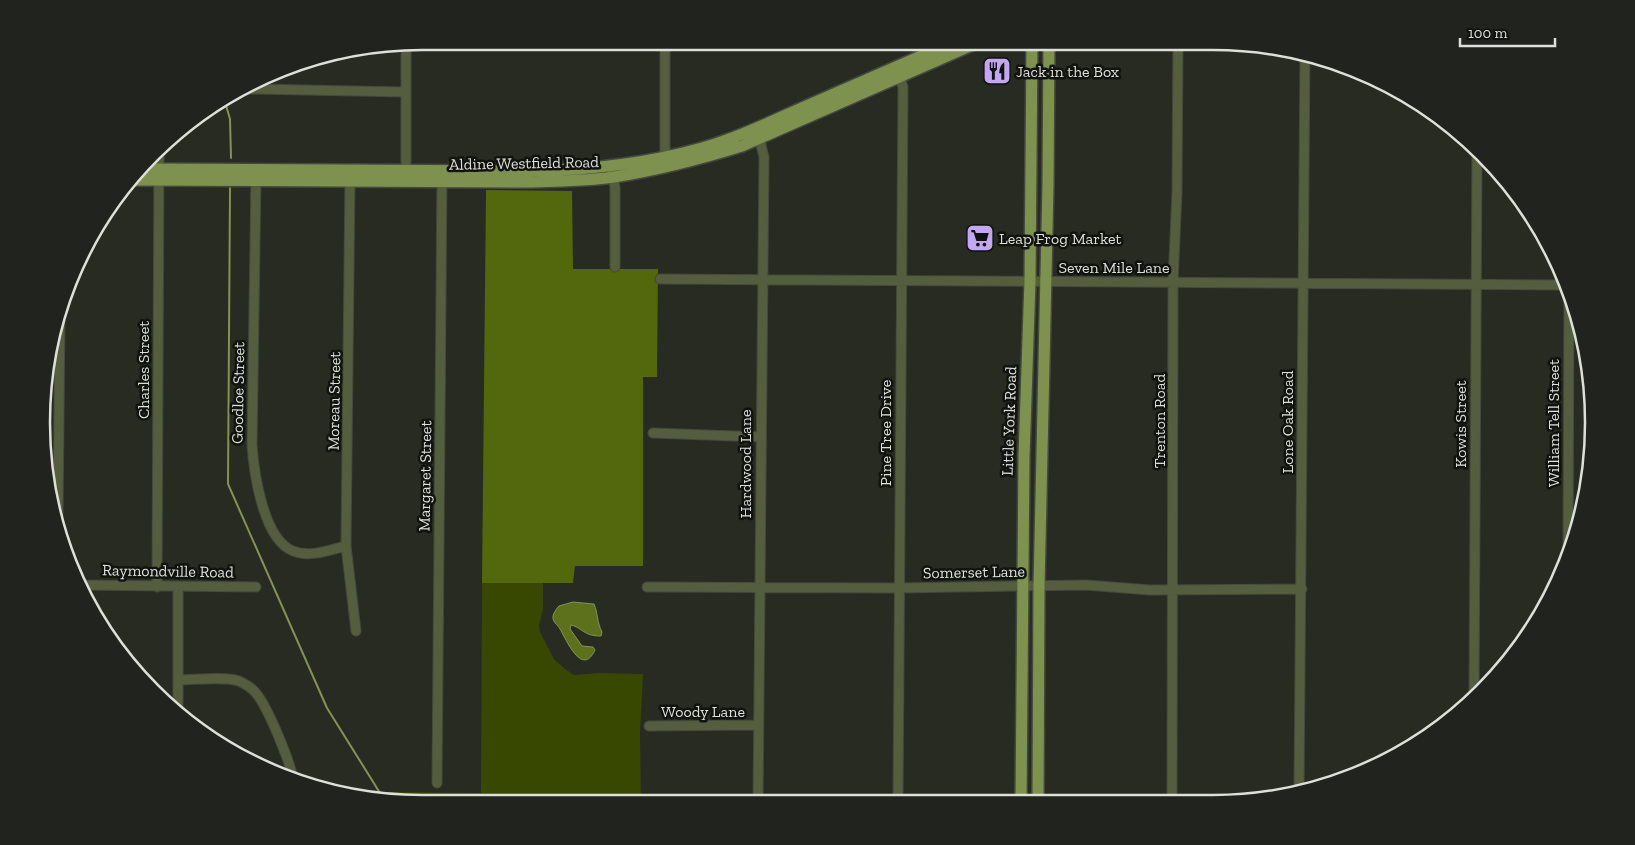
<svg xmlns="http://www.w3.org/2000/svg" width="1635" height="845" viewBox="0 0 1635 845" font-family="'Zilla Slab',serif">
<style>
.green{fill:#394800}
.forest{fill:#53670d}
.water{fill:#5d711d;stroke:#839255}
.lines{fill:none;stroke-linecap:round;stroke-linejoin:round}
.stream{stroke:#839255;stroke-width:2}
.minor-casing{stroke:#44483e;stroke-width:11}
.major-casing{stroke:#44483e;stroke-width:14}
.minor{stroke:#545e3e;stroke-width:9}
.major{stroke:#7e914e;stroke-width:11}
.labels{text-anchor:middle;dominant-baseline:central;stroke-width:5;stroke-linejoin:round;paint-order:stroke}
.poi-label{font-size:16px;fill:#dddfd8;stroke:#11130e;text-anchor:start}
.street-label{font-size:16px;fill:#dddfd8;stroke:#11130e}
.rim{fill:none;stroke:#dddfd8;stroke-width:2.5}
</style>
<rect width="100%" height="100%" fill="#272b21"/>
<path class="green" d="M482 583H543V609L539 625 540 632 554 659 565 669 574 675 600 673 643 674 640 733 641 802 398 803 376 799 391 792 481 793Z"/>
<path class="forest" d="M486 190 572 191 573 269H658L657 377H643V566H575L573 583H482Z"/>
<path class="water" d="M573 602 594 604C598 613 597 623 602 632L601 636C583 636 583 628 571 625L570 629 582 646 593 647 595 650C582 678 566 639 560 629 558 625 552 622 553 616 554 612 557 608 559 606Z"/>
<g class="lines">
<path class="stream" d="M225 102 230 119 231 158
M230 188 228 484 327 708 385 801"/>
<defs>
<path id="minor" d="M924 42 925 59
M406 44V176
M249 89 406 92
M758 133 764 157 758 802
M665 161V41
M612 173 615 187V267
M256 175 252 445C254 473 263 539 293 551 310 558 329 550 346 546
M350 175 346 546 356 631
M660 279 1567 285
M653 433 761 437
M58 515 60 312
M1568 556 1569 290
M79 585 256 587
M157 587 159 153
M647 587 899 588 1086 585 1150 590 1302 589
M178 680C194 680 225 676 239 681 245 684 251 687 255 692 267 705 290 761 293 779
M1474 697 1477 150
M178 710V586
M649 726 758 725
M437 783 442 175
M1299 791 1305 53
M1172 801 1173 282 1177 192 1178 42
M898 802 903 87 898 72"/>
<path id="major" d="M144 169 530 171C588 170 646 164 702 148 737 138 770 122 804 107 853 86 903 64 953 42
M135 180 529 182C558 181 586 181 614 177 658 170 700 159 742 146L979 42
M1021 801 1024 456 1030 281 1032 42
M1038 801 1039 586 1048 185 1049 42"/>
</defs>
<use href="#minor" class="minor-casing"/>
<use href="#major" class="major-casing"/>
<use href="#minor" class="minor"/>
<use href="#major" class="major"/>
</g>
<defs>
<symbol id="restaurant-square" viewBox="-11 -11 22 22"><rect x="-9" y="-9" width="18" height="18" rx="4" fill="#c4a7f1" stroke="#11130e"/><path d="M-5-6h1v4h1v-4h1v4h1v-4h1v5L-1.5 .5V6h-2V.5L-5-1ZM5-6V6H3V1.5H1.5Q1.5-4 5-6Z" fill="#111"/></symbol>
<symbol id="supermarket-square" viewBox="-11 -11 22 22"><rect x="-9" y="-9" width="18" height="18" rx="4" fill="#c4a7f1" stroke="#11130e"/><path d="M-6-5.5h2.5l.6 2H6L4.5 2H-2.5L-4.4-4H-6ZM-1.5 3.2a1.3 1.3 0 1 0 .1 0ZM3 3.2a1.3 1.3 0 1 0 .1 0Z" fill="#111"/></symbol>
</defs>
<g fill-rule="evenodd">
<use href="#restaurant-square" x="981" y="55" width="32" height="32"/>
<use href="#supermarket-square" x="964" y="222" width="32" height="32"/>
</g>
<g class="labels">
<g class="poi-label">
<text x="1016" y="71">Jack in the Box</text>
<text x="999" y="238">Leap Frog Market</text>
</g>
<g class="street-label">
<text transform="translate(524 163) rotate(-1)">Aldine Westfield Road</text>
<text x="1114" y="267">Seven Mile Lane</text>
<text transform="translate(143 370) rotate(-90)">Charles Street</text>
<text transform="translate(238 393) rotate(-89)">Goodloe Street</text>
<text transform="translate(334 401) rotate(-89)">Moreau Street</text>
<text transform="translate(1009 421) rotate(-88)">Little York Road</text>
<text transform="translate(1159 421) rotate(-90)">Trenton Road</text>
<text transform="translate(1287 422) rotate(-90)">Lone Oak Road</text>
<text transform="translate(1553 423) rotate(-90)">William Tell Street</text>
<text transform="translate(1460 424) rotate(-90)">Kowis Street</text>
<text transform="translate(885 433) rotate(-90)">Pine Tree Drive</text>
<text transform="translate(745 464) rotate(-90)">Hardwood Lane</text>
<text transform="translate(425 476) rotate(-89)">Margaret Street</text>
<text transform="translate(168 571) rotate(1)">Raymondville Road</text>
<text transform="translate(974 572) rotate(-1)">Somerset Lane</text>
<text x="703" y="711">Woody Lane</text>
</g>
</g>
<path d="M0 0H1635V845H0ZM422 50H1213A372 372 0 0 1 1585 422V423A372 372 0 0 1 1213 795H422A372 372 0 0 1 50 423V422A372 372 0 0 1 422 50Z" fill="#21231e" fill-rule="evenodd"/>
<path class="rim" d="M422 50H1213A372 372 0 0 1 1585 422V423A372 372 0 0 1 1213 795H422A372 372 0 0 1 50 423V422A372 372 0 0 1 422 50Z"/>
<path d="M1460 38v8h95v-8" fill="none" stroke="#dddfd8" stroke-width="2.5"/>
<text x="1468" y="38" font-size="15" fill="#dddfd8" stroke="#11130e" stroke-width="4" paint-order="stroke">100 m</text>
</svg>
